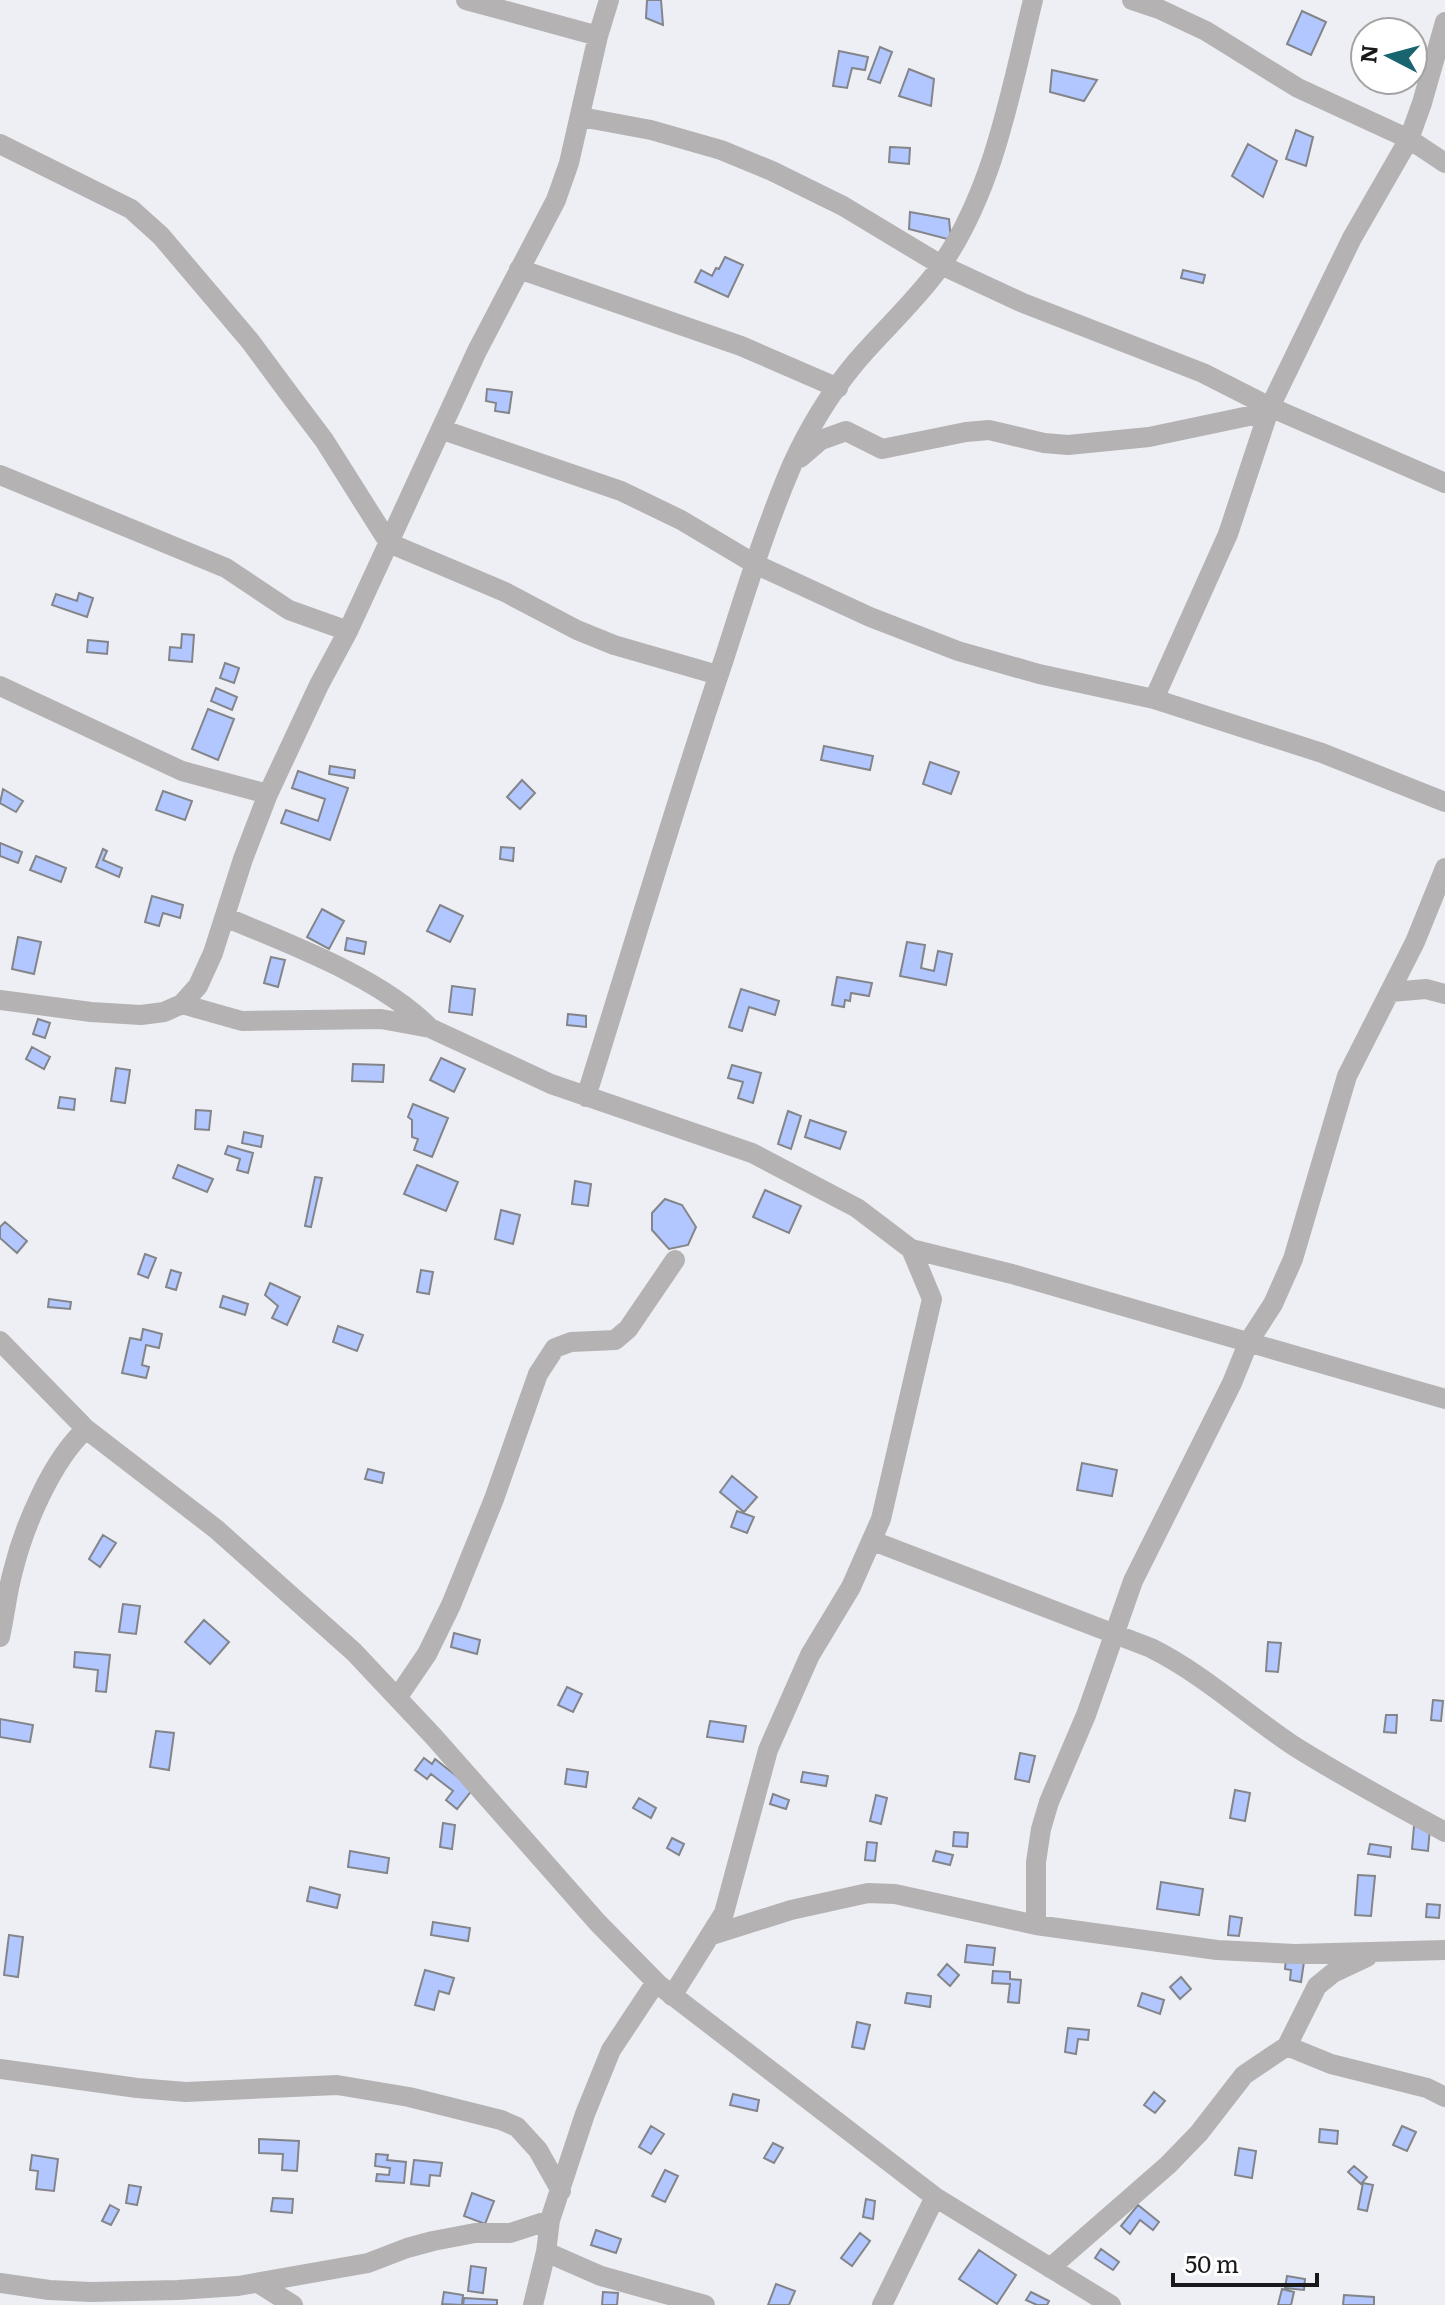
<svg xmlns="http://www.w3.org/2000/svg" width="1445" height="2305" viewBox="0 0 1445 2305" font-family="Literata,serif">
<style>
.building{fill:#b2c7ff;stroke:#838589;stroke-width:2}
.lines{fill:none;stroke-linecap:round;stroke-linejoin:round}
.minor{stroke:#b4b2b2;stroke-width:20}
</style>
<rect width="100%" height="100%" fill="#eeeff4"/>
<path class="building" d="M647 0H661L663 25 646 18Z
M1302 11 1326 22 1311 55 1287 44Z
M880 47 892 52 880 83 868 79Z
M839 51 868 57 865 70 852 68 847 88 833 86Z
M909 69 934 79 931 106 899 96Z
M1052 70 1097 80 1084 101 1050 92Z
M1296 130 1313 137 1306 166 1286 159Z
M1248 144 1277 161 1263 197 1232 176Z
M890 147 910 148 909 164 889 162Z
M910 212 949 219 951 240 909 229Z
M725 257 743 265 728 297 695 282 701 270 712 276 716 268 719 269Z
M1183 270 1205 275 1203 283 1181 278Z
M487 389 512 392 509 413 495 411 496 403 486 401Z
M79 593 93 598 87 617 52 605 56 594 77 601Z
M182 634 194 635 192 662 169 660 170 647 181 648Z
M88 640 108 642 107 654 87 652Z
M225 663 239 668 234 683 220 678Z
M216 688 237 697 232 710 211 701Z
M208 709 234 719 218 760 192 749Z
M824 746 873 756 870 770 821 760Z
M930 762 959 772 951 794 923 784Z
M330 766 355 770 354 778 329 774Z
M298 771 348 788 330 840 281 823 286 810 318 821 325 799 292 788Z
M522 780 535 793 520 809 507 797Z
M3 789 23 801 16 812 0 803Z
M163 791 192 801 185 820 156 810Z
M0 843 22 852 18 863 0 856Z
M501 847 514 848 513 861 500 859Z
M103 849 107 851 103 860 122 868 119 877 96 867Z
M36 856 66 868 61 882 30 870Z
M152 896 183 905 180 918 163 913 159 926 145 922Z
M440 905 463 916 450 942 427 931Z
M322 909 344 921 329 949 307 937Z
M18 937 41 942 34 974 12 969Z
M347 938 366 942 364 954 345 950Z
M907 942 925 945 921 968 934 971 938 951 952 954 946 985 900 976Z
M271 957 285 960 278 987 264 983Z
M837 977 872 983 869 996 851 993 850 1001 845 1000 844 1007 832 1005Z
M452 986 475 989 472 1015 449 1012Z
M741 989 779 1001 775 1015 749 1007 742 1031 729 1027Z
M568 1014 586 1016V1027L567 1025Z
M38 1019 50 1023 45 1038 33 1034Z
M32 1047 50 1057 44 1069 26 1059Z
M441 1058 465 1069 454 1092 430 1080Z
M353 1064 384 1065 383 1082 352 1081Z
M732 1065 761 1073 753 1103 738 1098 743 1082 728 1078Z
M116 1068 130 1070 125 1103 111 1101Z
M60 1097 75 1099 74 1110 58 1108Z
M413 1104 448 1118 432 1157 414 1150 418 1139 412 1137V1120L408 1117Z
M196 1110 211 1111 209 1130 195 1129Z
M788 1111 801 1116 791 1149 778 1144Z
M810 1120 846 1132 840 1149 805 1137Z
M244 1132 263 1136 261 1147 242 1143Z
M228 1146 253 1153 248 1173 237 1170 240 1159 225 1154Z
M178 1165 213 1179 207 1192 173 1178Z
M417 1165 458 1182 446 1211 404 1194Z
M315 1177 322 1178 311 1227 305 1226Z
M575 1181 591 1184 588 1206 572 1204Z
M765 1190 801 1206 789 1233 753 1217Z
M665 1199 682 1205 696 1227 688 1245 669 1249 652 1230V1213Z
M501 1210 520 1215 513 1244 495 1239Z
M5 1222 27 1241 17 1253 0 1238V1227Z
M145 1254 156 1258 148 1278 138 1274Z
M171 1270 181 1273 176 1290 166 1287Z
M421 1270 433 1272 429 1294 417 1292Z
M270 1283 300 1297 287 1325 272 1318 278 1306 265 1295Z
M223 1296 248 1304 245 1315 220 1307Z
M49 1299 71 1302 70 1309 48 1307Z
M338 1326 363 1335 357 1351 333 1342Z
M143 1329 162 1334 159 1348 146 1345 142 1365 149 1367 146 1378 122 1373 130 1338 141 1340Z
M1082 1463 1117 1470 1112 1496 1077 1490Z
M368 1469 384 1473 382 1483 365 1479Z
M732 1476 757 1497 744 1512 720 1492Z
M737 1511 754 1517 747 1533 731 1527Z
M103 1535 116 1543 100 1567 89 1559Z
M123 1604 140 1606 136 1634 119 1632Z
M204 1620 229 1642 210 1664 185 1642Z
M454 1633 480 1640 477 1654 451 1647Z
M1268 1642 1281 1643 1278 1672 1266 1671Z
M75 1652 110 1655 106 1692 96 1691 98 1670 74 1667Z
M567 1687 582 1694 573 1712 558 1705Z
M1433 1700 1443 1701 1441 1721 1431 1720Z
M1386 1715H1397L1396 1733 1384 1732Z
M0 1719 33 1725 30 1742 0 1737Z
M710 1721 746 1726 743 1742 707 1737Z
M156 1731 174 1733 169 1770 150 1767Z
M1020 1753 1035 1756 1029 1782 1015 1779Z
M424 1758 432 1764 435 1759 473 1789 457 1809 446 1800 453 1791 431 1774 427 1779 415 1770Z
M567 1769 588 1772 586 1787 565 1784Z
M803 1772 828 1776 826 1786 801 1782Z
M1235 1790 1250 1793 1245 1821 1230 1818Z
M773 1794 789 1800 786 1809 770 1804Z
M876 1795 887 1798 881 1824 870 1821Z
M639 1798 656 1808 651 1818 633 1808Z
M443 1823 455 1825 452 1849 440 1847Z
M1414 1826 1430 1827 1428 1851 1412 1849Z
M954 1832 968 1833 967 1847 953 1846Z
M672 1838 684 1844 679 1855 667 1848Z
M867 1842 877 1843 875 1861 865 1860Z
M1370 1844 1391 1847 1390 1857 1368 1854Z
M350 1851 389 1858 387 1873 348 1867Z
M936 1851 953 1855 950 1865 933 1861Z
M1358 1875 1375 1876 1371 1916 1355 1915Z
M1161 1882 1203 1889 1199 1915 1157 1909Z
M310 1887 340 1895 337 1908 307 1901Z
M1427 1904 1440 1905 1439 1918 1426 1917Z
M1230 1916 1242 1918 1239 1936 1228 1935Z
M433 1922 470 1928 468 1941 431 1935Z
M9 1935 23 1937 18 1977 4 1975Z
M967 1945 995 1948 993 1965 965 1962Z
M1286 1959 1304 1962 1301 1982 1290 1980 1291 1970 1285 1969Z
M947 1964 959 1975 950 1986 938 1975Z
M425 1970 454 1978 449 1994 439 1991 434 2010 415 2005Z
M993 1971 1010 1972V1979L1021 1980 1019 2003 1008 2002 1010 1984 992 1983Z
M1181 1977 1191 1989 1180 1999 1170 1987Z
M907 1993 931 1996 930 2007 905 2003Z
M1142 1993 1164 2000 1160 2014 1138 2006Z
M857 2022 870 2025 864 2049 852 2047Z
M1068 2028 1089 2030 1088 2040 1078 2039 1076 2054 1065 2052Z
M1154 2092 1165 2101 1155 2113 1144 2105Z
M733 2094 759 2100 757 2111 730 2105Z
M651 2126 664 2134 651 2154 639 2147Z
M1402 2126 1416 2132 1407 2151 1393 2145Z
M1320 2129 1338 2131 1337 2144 1319 2142Z
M259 2139 299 2141 297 2171 282 2170 283 2154 259 2153Z
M773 2143 783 2148 774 2163 764 2158Z
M1239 2148 1256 2151 1252 2178 1235 2175Z
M376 2154 388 2155 387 2160 406 2162 404 2183 376 2181 377 2174 389 2175 390 2168 375 2166Z
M32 2155 58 2159 54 2191 36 2189 38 2171 30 2170Z
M414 2160 442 2163 440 2176 430 2175 429 2186 411 2184Z
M1354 2166 1367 2177 1361 2184 1348 2172Z
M665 2170 678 2176 665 2202 652 2196Z
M1363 2183 1373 2185 1367 2211 1358 2209Z
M129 2185 141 2187 137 2205 126 2203Z
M472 2193 494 2201 485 2224 464 2216Z
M273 2198 293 2199 292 2213 271 2211Z
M866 2199 875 2201 873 2219 863 2217Z
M110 2205 119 2210 111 2225 102 2221Z
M1138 2205 1159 2222 1153 2230 1140 2220 1130 2234 1121 2226Z
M596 2230 621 2239 616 2253 591 2245Z
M860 2233 870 2241 852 2266 841 2258Z
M1101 2249 1119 2262 1113 2270 1095 2258Z
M979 2250 1016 2275 997 2304 959 2279Z
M471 2266 486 2268 483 2293 468 2291Z
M1287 2276 1305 2279 1304 2290 1285 2288Z
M776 2284 795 2291 789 2305H768Z
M1282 2289 1294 2292 1291 2305H1278Z
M444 2292 463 2295 462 2305 442 2304Z
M603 2292 618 2293 617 2305H602Z
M1031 2292 1049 2301 1047 2305H1037L1026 2300Z
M1344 2295 1374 2297V2305H1343Z
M464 2298 497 2300V2305H463Z"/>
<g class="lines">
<path class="minor" d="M466 0 598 36
M1132 0 1159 9 1206 31 1298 88 1409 139 1445 163
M581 117 651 130 721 150 772 171 843 206 941 265 1023 303 1203 373 1270 407 1445 483
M0 144 131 209 161 236 250 341 290 395 324 440 389 543 505 592 577 630 614 645 718 675
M519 269 741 346 838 388
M443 430 621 491 681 520 755 564 870 617 958 651 1039 674 1154 699 1322 753 1445 802
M800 458 821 440 846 431 882 449 966 432 989 430 1044 443 1068 445 1149 437 1268 412
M0 475 226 568 289 610 348 631
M0 686 182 771 268 794
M1154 699 1228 534 1270 407 1352 238 1409 139 1422 103 1445 22
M225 917C289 944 379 977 428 1026
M1391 992 1426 989 1445 994
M0 1000 91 1012 141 1015 164 1012 182 1004 198 986 213 953 243 859 268 794 319 685 348 631 477 351 556 200 569 163 598 36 609 0
M182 1004 242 1021 381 1019 430 1028 551 1084 752 1153 857 1208 911 1249 1012 1274 1445 1399
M586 1097C632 951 675 804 724 659 745 594 765 528 792 465 808 430 831 392 856 362 883 330 915 302 940 267 994 190 1011 90 1033 0
M0 1341 86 1429 216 1529 354 1652 434 1737 598 1923 659 1985 935 2197 1111 2305
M873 1541 1151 1648C1203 1674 1246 1714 1294 1746 1343 1777 1394 1804 1445 1832
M0 1637C5 1615 7 1592 13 1571 24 1526 52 1460 86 1429
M397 1698 427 1654 451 1605 494 1499 538 1374 555 1348 571 1342 615 1340 628 1329 675 1260
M1036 1925V1862L1041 1829 1049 1802 1086 1715 1133 1581 1232 1383 1249 1341 1273 1304 1293 1259 1347 1076 1415 942 1445 868
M712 1935 791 1910 868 1893 895 1894 1036 1925 1217 1950 1295 1954 1445 1950
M672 1996 724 1913 768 1750 810 1655 851 1587 881 1519 932 1299 911 1249
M1287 2046 1331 2064 1427 2088 1445 2097
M0 2069 137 2088 186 2092 337 2085 409 2097 501 2120 517 2127 538 2150 561 2191
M546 2252 601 2276 705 2305
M1050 2268 1168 2165 1199 2133 1244 2075 1287 2046 1317 1986 1333 1973 1367 1957
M0 2283 49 2290 91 2292 178 2290 238 2286 368 2263 407 2248 433 2241 475 2233H510L550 2220
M258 2283 293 2305
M533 2305 546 2252 550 2220 585 2114 611 2050 656 1982
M882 2305 935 2197"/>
</g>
<g transform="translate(1389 56) rotate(276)"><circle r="38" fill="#ffffff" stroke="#a3a3a4" stroke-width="2"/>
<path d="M0-6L14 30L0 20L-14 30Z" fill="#19656f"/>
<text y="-12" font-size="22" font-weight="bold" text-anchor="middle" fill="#19191b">N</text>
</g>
<path d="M1173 2273v12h144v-12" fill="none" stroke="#19191b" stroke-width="4"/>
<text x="1185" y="2273" font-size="24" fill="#19191b" stroke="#ffffff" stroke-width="6" paint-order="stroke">50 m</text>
</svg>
